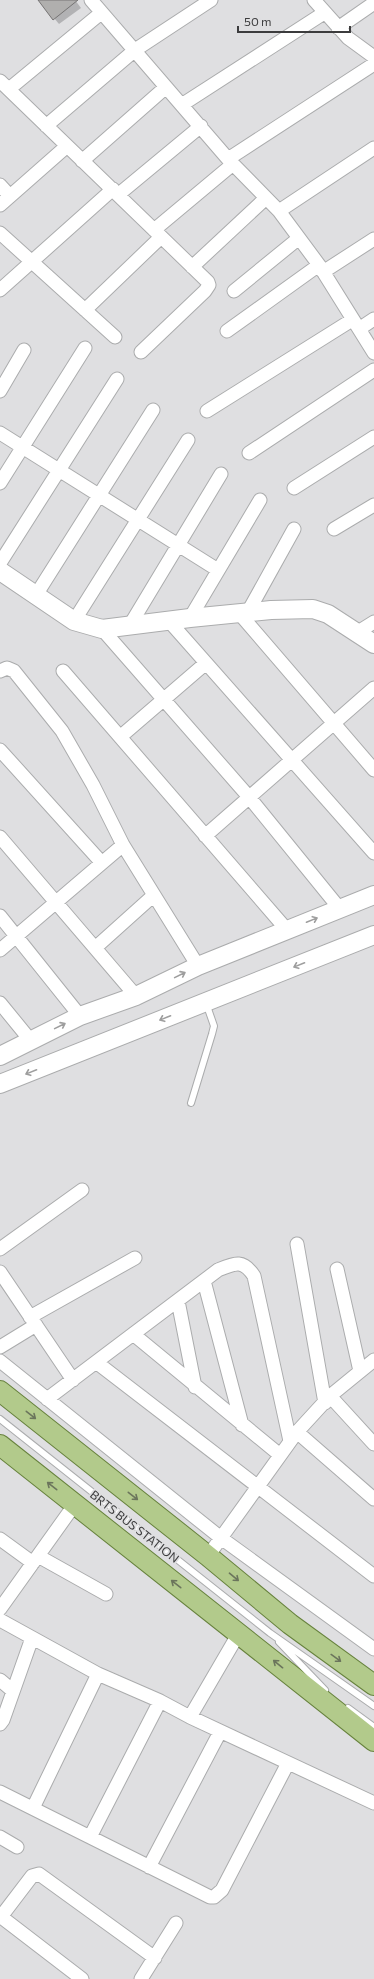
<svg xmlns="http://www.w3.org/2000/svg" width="374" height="1979" viewBox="0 0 374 1979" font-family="Commissioner,sans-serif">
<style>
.shadow{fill:#0003}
.building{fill:#b0afae;stroke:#767474}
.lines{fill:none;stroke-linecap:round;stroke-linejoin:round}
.lane-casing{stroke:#abacad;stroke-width:8}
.street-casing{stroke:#abacad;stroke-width:15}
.secondary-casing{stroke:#abacad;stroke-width:20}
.primary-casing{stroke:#67823d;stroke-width:22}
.lane{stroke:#fff;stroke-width:6}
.street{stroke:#fff;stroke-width:13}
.secondary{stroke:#fff;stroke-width:18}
.primary{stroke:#b2ca8b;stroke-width:20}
.oneway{stroke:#9e9e9e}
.oneway2{stroke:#6b755c}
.labels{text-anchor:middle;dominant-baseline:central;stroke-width:3.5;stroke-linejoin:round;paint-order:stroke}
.street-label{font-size:12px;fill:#3c3c3d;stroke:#dfdfe1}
</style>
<rect width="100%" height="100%" fill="#dfdfe1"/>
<path class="shadow" d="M39 0H75L81 8 59 24Z"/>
<path class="building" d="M38 0H78L53 20Z"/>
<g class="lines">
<defs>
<path id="lane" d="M191 1103 212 1034 214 1026 206 1003
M0 1419 270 1633 374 1706
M279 1642 325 1690
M348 1708 374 1727"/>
<path id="street" d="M91 0 228 159 279 211 319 265 374 353
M314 0 348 38 374 57
M338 28 374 3
M0 81 208 282 209 285 205 291 141 352
M9 89 101 13
M183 104 324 13
M46 126 135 50 211 0
M228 159 374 64
M82 161 166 87
M0 185 10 196
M119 194 201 126
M0 205 67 146
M279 211 374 148
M154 230 233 164
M0 233 115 337
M192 267 266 198
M323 272 374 239
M0 290 113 189
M234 291 299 238
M85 310 161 237
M359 329 374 319
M227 331 319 265
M0 391 24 350
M207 411 352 320
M0 433 218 570
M249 453 374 370
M0 483 85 348
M294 488 374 437
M334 529 374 505
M0 563 117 379
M36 595 153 410
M248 612 294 529
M239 613 374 770
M190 618 260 500
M74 621 188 440
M169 621 374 853
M130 625 221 474
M102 629 249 797 340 909
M358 632 374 622
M0 671 7 668 14 671 62 731 93 785 123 845 198 966
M63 671 287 930
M120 737 206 663
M0 750 102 863
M205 836 374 688
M0 837 136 996
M0 916 80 1016
M95 948 154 895
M0 950 123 845
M0 1003 31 1041
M297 1244 325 1403
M0 1249 82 1190
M337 1269 360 1371
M0 1272 73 1380
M204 1281 242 1425
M178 1301 195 1387
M30 1317 135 1258
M133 1334 280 1455
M0 1347 36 1325
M0 1361 221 1538 374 1649
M96 1362 374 1576
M330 1396 374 1444
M47 1399 218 1270C235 1263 243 1259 254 1276L290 1441
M297 1432 374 1499
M0 1539 33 1563
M38 1556 106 1594
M208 1556 297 1432 330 1396 374 1360
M0 1609 75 1504
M0 1620 98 1674 160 1701 190 1717 374 1803
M0 1680 13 1691
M190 1717 239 1633
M0 1724 3 1720 32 1638
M0 1792 210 1897H214L222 1890 288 1763
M33 1808 98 1674
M0 1837 17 1847
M90 1837 160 1701
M149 1867 220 1732
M0 1916 82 1979
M0 1918 32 1876 39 1874 155 1958
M141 1979 176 1923"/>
<path id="secondary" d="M0 571 74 621 102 629 190 618 271 610 313 609 328 614 374 644
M0 1056 80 1016 136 996 198 966 374 895
M0 1084 374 935"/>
<path id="primary" d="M0 1391 208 1556 290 1624 374 1685
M0 1445 374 1741"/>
</defs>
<use href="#lane" class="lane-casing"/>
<use href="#street" class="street-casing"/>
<use href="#secondary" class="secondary-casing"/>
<use href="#primary" class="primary-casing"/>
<use href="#lane" class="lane"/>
<use href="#street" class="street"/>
<use href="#secondary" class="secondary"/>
<use href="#primary" class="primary"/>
</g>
<defs><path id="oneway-shaft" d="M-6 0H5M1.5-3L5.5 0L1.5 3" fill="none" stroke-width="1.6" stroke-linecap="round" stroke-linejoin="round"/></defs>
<g class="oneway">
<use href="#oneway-shaft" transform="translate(312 920) rotate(-22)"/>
<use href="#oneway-shaft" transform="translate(299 965) rotate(158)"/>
<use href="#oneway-shaft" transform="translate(180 975) rotate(-26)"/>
<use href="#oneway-shaft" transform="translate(165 1018) rotate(158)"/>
<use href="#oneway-shaft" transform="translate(60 1026) rotate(-26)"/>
<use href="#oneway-shaft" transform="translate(31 1072) rotate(158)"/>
</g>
<g class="oneway2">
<use href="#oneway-shaft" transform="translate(31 1415) rotate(38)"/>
<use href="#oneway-shaft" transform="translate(52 1486) rotate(-142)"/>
<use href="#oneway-shaft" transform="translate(133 1496) rotate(38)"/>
<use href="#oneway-shaft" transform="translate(234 1577) rotate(40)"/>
<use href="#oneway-shaft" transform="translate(176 1584) rotate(-142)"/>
<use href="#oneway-shaft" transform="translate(336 1658) rotate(36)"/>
<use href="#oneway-shaft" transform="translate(278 1664) rotate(-141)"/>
</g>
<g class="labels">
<g class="street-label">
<text transform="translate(135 1526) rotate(38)">BRTS BUS STATION</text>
</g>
</g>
<path d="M238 26v6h112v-6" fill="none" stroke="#3c3c3d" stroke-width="2"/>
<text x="244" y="26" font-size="12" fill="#3c3c3d" stroke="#dfdfe1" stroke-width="3" paint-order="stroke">50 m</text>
</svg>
